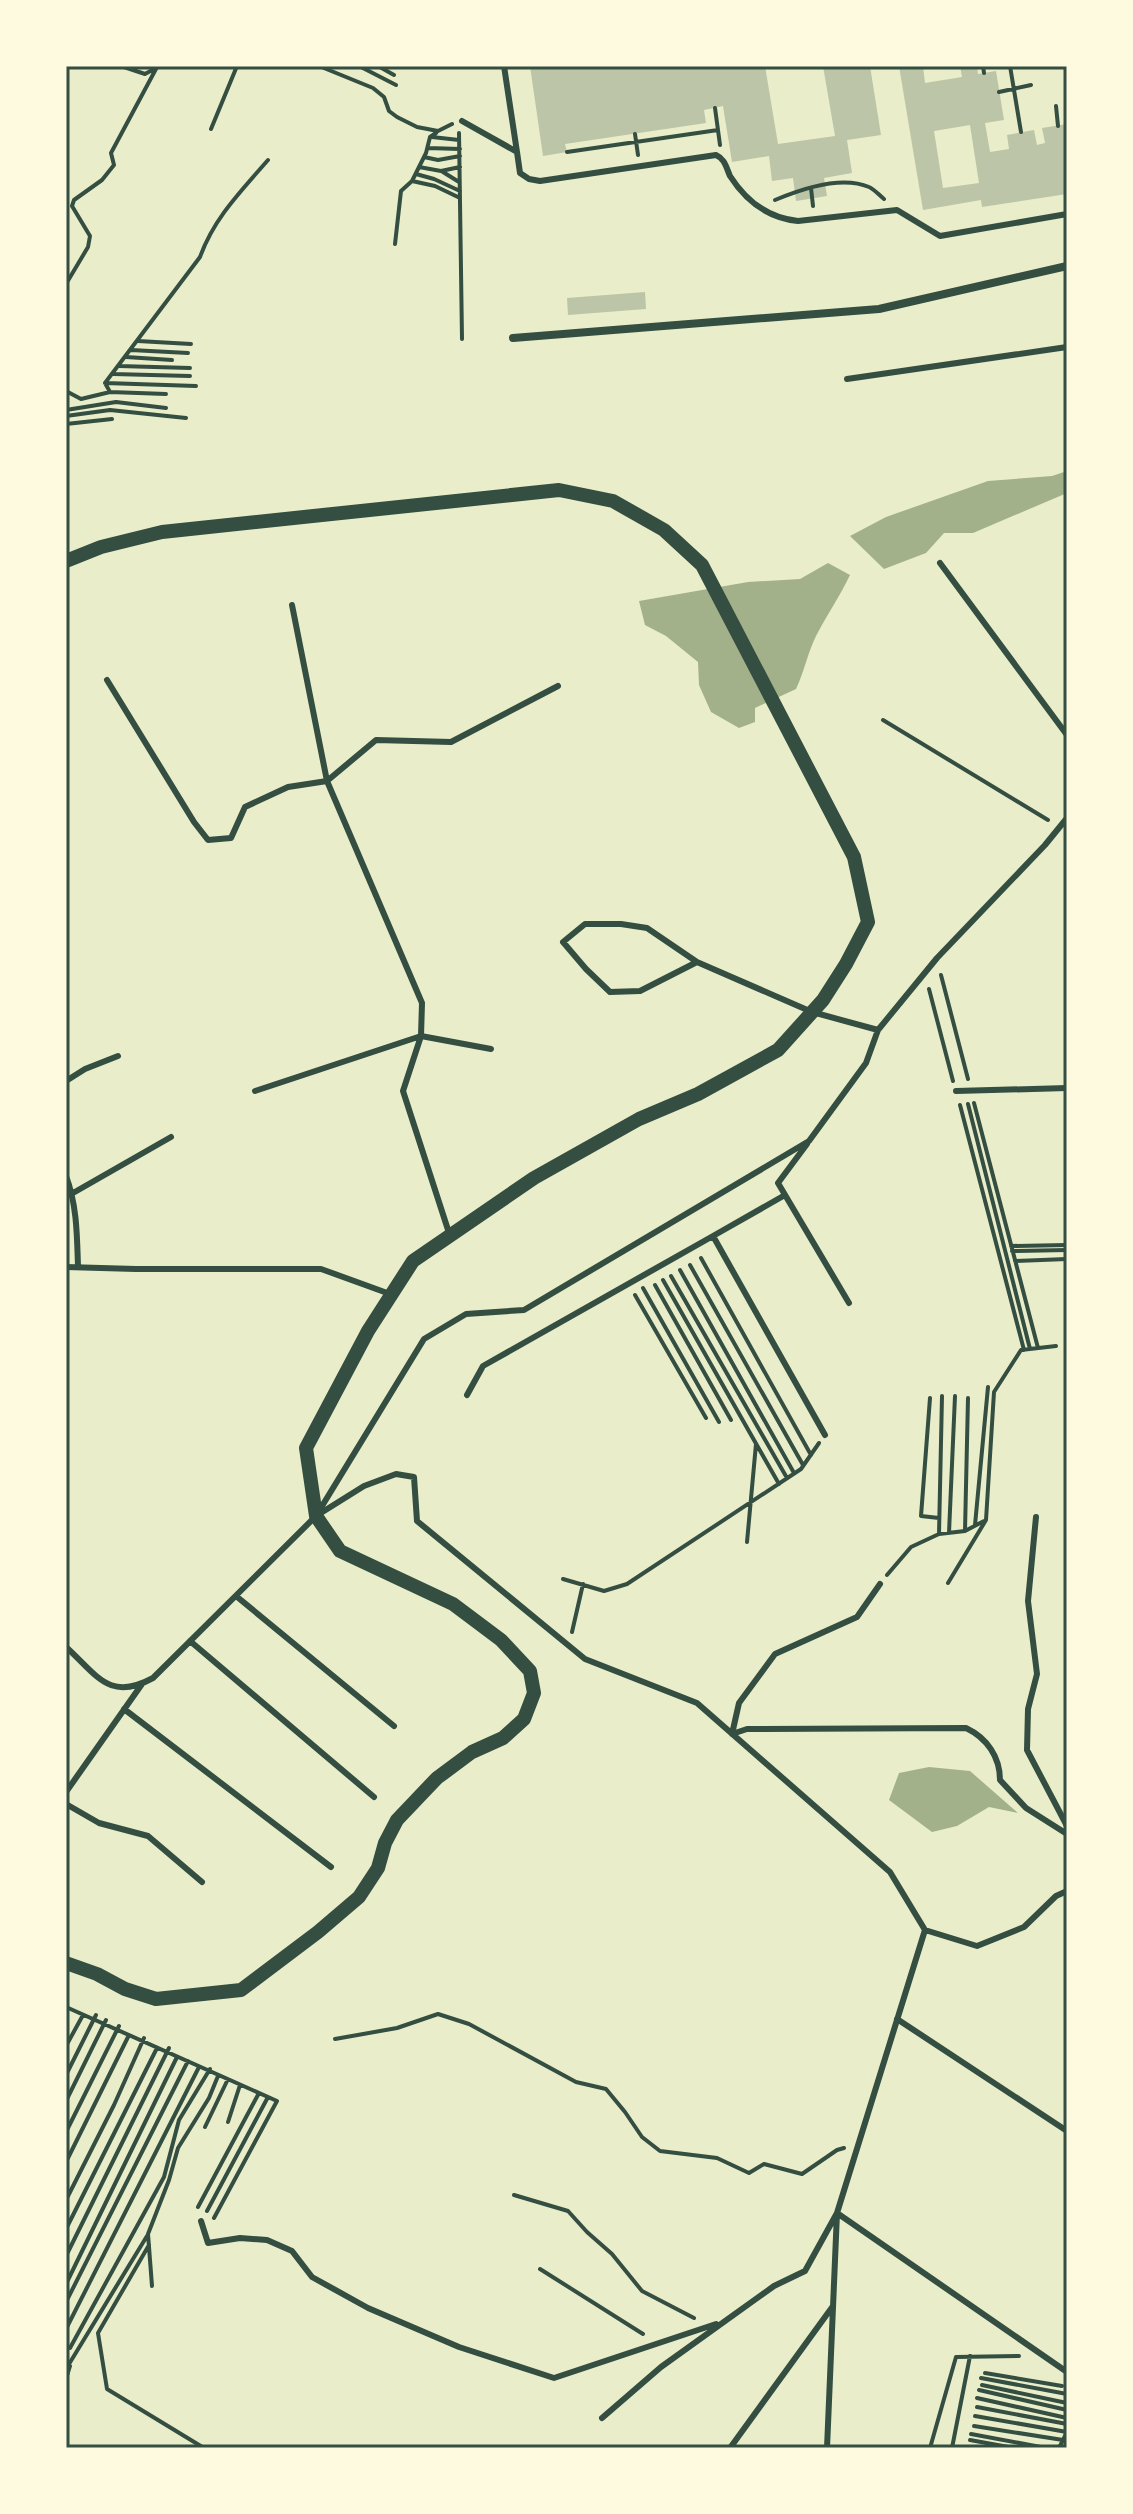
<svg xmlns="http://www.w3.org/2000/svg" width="1133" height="2514" viewBox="0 0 1133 2514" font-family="Karla,sans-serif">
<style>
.water{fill:#a3b18a}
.building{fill:#bcc5a7;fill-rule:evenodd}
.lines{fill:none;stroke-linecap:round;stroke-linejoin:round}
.path{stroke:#344e41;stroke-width:4}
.service{stroke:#344e41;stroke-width:6}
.minor{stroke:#344e41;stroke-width:8}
.tertiary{stroke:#344e41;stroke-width:14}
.neatline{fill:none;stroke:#344e41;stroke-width:3}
</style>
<rect width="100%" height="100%" fill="#e9edc9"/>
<path class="water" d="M1067 471V493L973 533H944L926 553 884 569 850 536 886 517 988 481 1052 476Z
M828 563 850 575C840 596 827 615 816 636 808 652 804 672 796 689L755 708V722L739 728 711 712 699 685 698 662 666 636 645 625 639 601 748 582 800 579Z
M929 1767 970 1771 1018 1813 989 1807 957 1826 932 1832 889 1800 899 1773Z"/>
<path class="building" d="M530 66H698V69L715 66H765L778 144 835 136 823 66H870L881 135 847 140 852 173 824 178 827 196 796 201 793 178 772 181 769 156 732 162 723 106 704 110 706 123 565 144 567 152 543 156Z
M899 66H923L925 83 962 77 960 66H977L978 74 996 71 1004 120 985 123 990 152 1009 149 1007 135 1034 130 1037 145 1045 143 1042 128 1067 124V194L982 207 981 200 923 210ZM970 125 979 183 943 188 934 131Z
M645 292 646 309 568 315 567 298Z"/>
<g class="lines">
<path class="path" d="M121 66 145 74 156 68
M138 66 155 67
M319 66 373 88 384 97 389 111 397 117 417 127 438 131 452 124
M359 66 396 85
M378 66 394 75
M983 66 984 73
M1010 66 1021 132
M999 92 1031 85
M1056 106 1058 126
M715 108 720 145
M211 129 237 66
M459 133 462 339
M635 134 638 155
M432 137 459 140
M428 148 460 149
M567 152 718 130
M424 157 438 160 460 156
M419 167 441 171 460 167
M443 172 459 182
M416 174 434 179 460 191
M412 181 435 186 460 198
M811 188 813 206
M775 200C801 189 841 175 869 187 874 189 879 195 884 199
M395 244 401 191 412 181 426 153 430 137 436 133
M66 284 88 247 90 236 72 206 74 200 102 180 114 165 111 153 157 67
M138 341 191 344
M131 350 188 353
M126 357 172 360
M119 366 190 368
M113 374 190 376
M105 383 196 386
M66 391 81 399 110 392 166 394
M110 392 105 383 200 257C214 218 241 191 268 160
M66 410 116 402 166 408
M66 416 110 410 186 418
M66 424 112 419
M883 720 1048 820
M941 975 968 1079
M929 989 953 1081
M974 1103 1038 1348
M968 1104 1030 1349
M960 1105 1024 1350
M1011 1246 1067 1245
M1012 1251 1067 1250
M701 1258 811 1455
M1015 1261 1067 1259
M690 1265 803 1465
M680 1270 794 1473
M671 1276 787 1478
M663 1280 779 1484
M655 1285 731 1420
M643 1288 719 1422
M635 1295 706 1418
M930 1398 921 1516 939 1518
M975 1525 988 1387
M965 1531 968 1398
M949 1533 955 1396
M939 1534 942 1396
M747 1542 756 1444
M887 1575 911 1547 939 1534 965 1531 984 1521
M563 1579 604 1591 627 1584 801 1469 819 1443
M948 1583 986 1520 994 1392 1021 1350 1056 1346
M572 1632 583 1584
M66 2007 277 2101 214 2218
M335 2039 397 2028 438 2014 469 2024 576 2082 606 2089 625 2112 642 2137 660 2151 717 2158 749 2173 764 2164 802 2174 837 2150 844 2148
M66 2046 83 2015
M66 2075 96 2015
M66 2101 106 2020
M228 2122 240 2085
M205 2127 228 2079
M66 2132 119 2026
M66 2162 129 2035
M514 2195 568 2211 587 2232 612 2254 642 2291 694 2318
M66 2200 114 2105 144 2038
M198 2207 259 2093
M207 2211 268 2097
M66 2229 157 2048
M149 2245 98 2333 107 2389 204 2448
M66 2256 169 2048
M540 2269 643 2334
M66 2284 177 2057
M152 2286 148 2234 169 2180 178 2148 209 2098 218 2076
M66 2302 188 2061
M66 2329 199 2067
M70 2348 164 2177 179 2120 210 2069
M66 2369 147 2236
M985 2373 1062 2386
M981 2378 1067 2394
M66 2379 70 2366
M982 2385 1067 2403
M979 2390 1067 2410
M977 2398 1067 2418
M977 2407 1067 2424
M975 2416 1067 2432
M974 2426 1063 2440 1067 2442
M971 2434 1046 2448
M970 2440 1014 2448
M930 2448 956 2357 1019 2356
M952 2448 970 2356
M968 2448H969
M1059 2448 1067 2432"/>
<path class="service" d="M504 66 517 152
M462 121 517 152 520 173 529 179 540 181 716 155C725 159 726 167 730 176 746 201 768 218 798 221L897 210 940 236 1067 214
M847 379 1067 347
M940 563 1067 735
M292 605 327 781 376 740 451 742 558 686
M107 680 194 822 208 840 231 838 245 807 288 787 327 781 422 1003 421 1036 403 1091 450 1236
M697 962 647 928 621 924H585L563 942 586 969 610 992 640 991 697 962 812 1012 878 1030
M66 1081 85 1069 118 1056
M255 1091 421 1036 491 1049
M956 1091 1067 1088
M807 1144 778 1183 849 1303
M66 1176C77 1205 77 1235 78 1267
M73 1193 171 1137
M785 1195 713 1236 825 1435
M66 1267 136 1269H321L390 1294
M467 1395 483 1366 713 1236
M319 1511 424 1339 466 1314 524 1310 809 1141 866 1063 878 1030 937 958 1045 845 1067 818
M1036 1517 1028 1601 1037 1674 1028 1709 1027 1750 1067 1826
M236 1596 394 1726
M190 1641 374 1797
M66 1647C97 1675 109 1702 153 1678L316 1516 364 1486 396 1474 414 1477 417 1521 585 1659 697 1703 890 1872 925 1930 837 2213 827 2448
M124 1709 331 1867
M732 1734 747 1729 966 1728C987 1738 1000 1757 1000 1780L1026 1808 1067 1834
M732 1734 739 1703 775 1654 857 1617 880 1584
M66 1792 142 1684
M66 1804 99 1823 148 1836 202 1882
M925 1930 977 1946 1024 1927 1056 1896 1067 1891
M897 2019 1067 2131
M201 2221 208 2243 240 2238 267 2240 292 2251 312 2277 368 2308 459 2347 554 2378 716 2324
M602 2418 661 2367 774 2286 805 2271 837 2213 1067 2372
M730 2448 833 2306"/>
<path class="minor" d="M513 338 879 309 1067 266"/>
<path class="tertiary" d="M66 561 101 547 162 532 559 490 613 501 664 530 702 565 854 857 868 922 846 964 823 1000 778 1050 698 1094 639 1119 534 1178 413 1261 368 1331 306 1448 316 1516 340 1551 453 1604 501 1640 530 1671 534 1693 524 1719 503 1738 472 1752 437 1778 397 1820 385 1843 378 1868 359 1897 318 1932 241 1990 156 1999 125 1989 97 1974 66 1963"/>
</g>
<rect width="1133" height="2514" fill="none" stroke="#fefae0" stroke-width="136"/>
<rect x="68" y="68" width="997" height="2378" class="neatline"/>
</svg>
